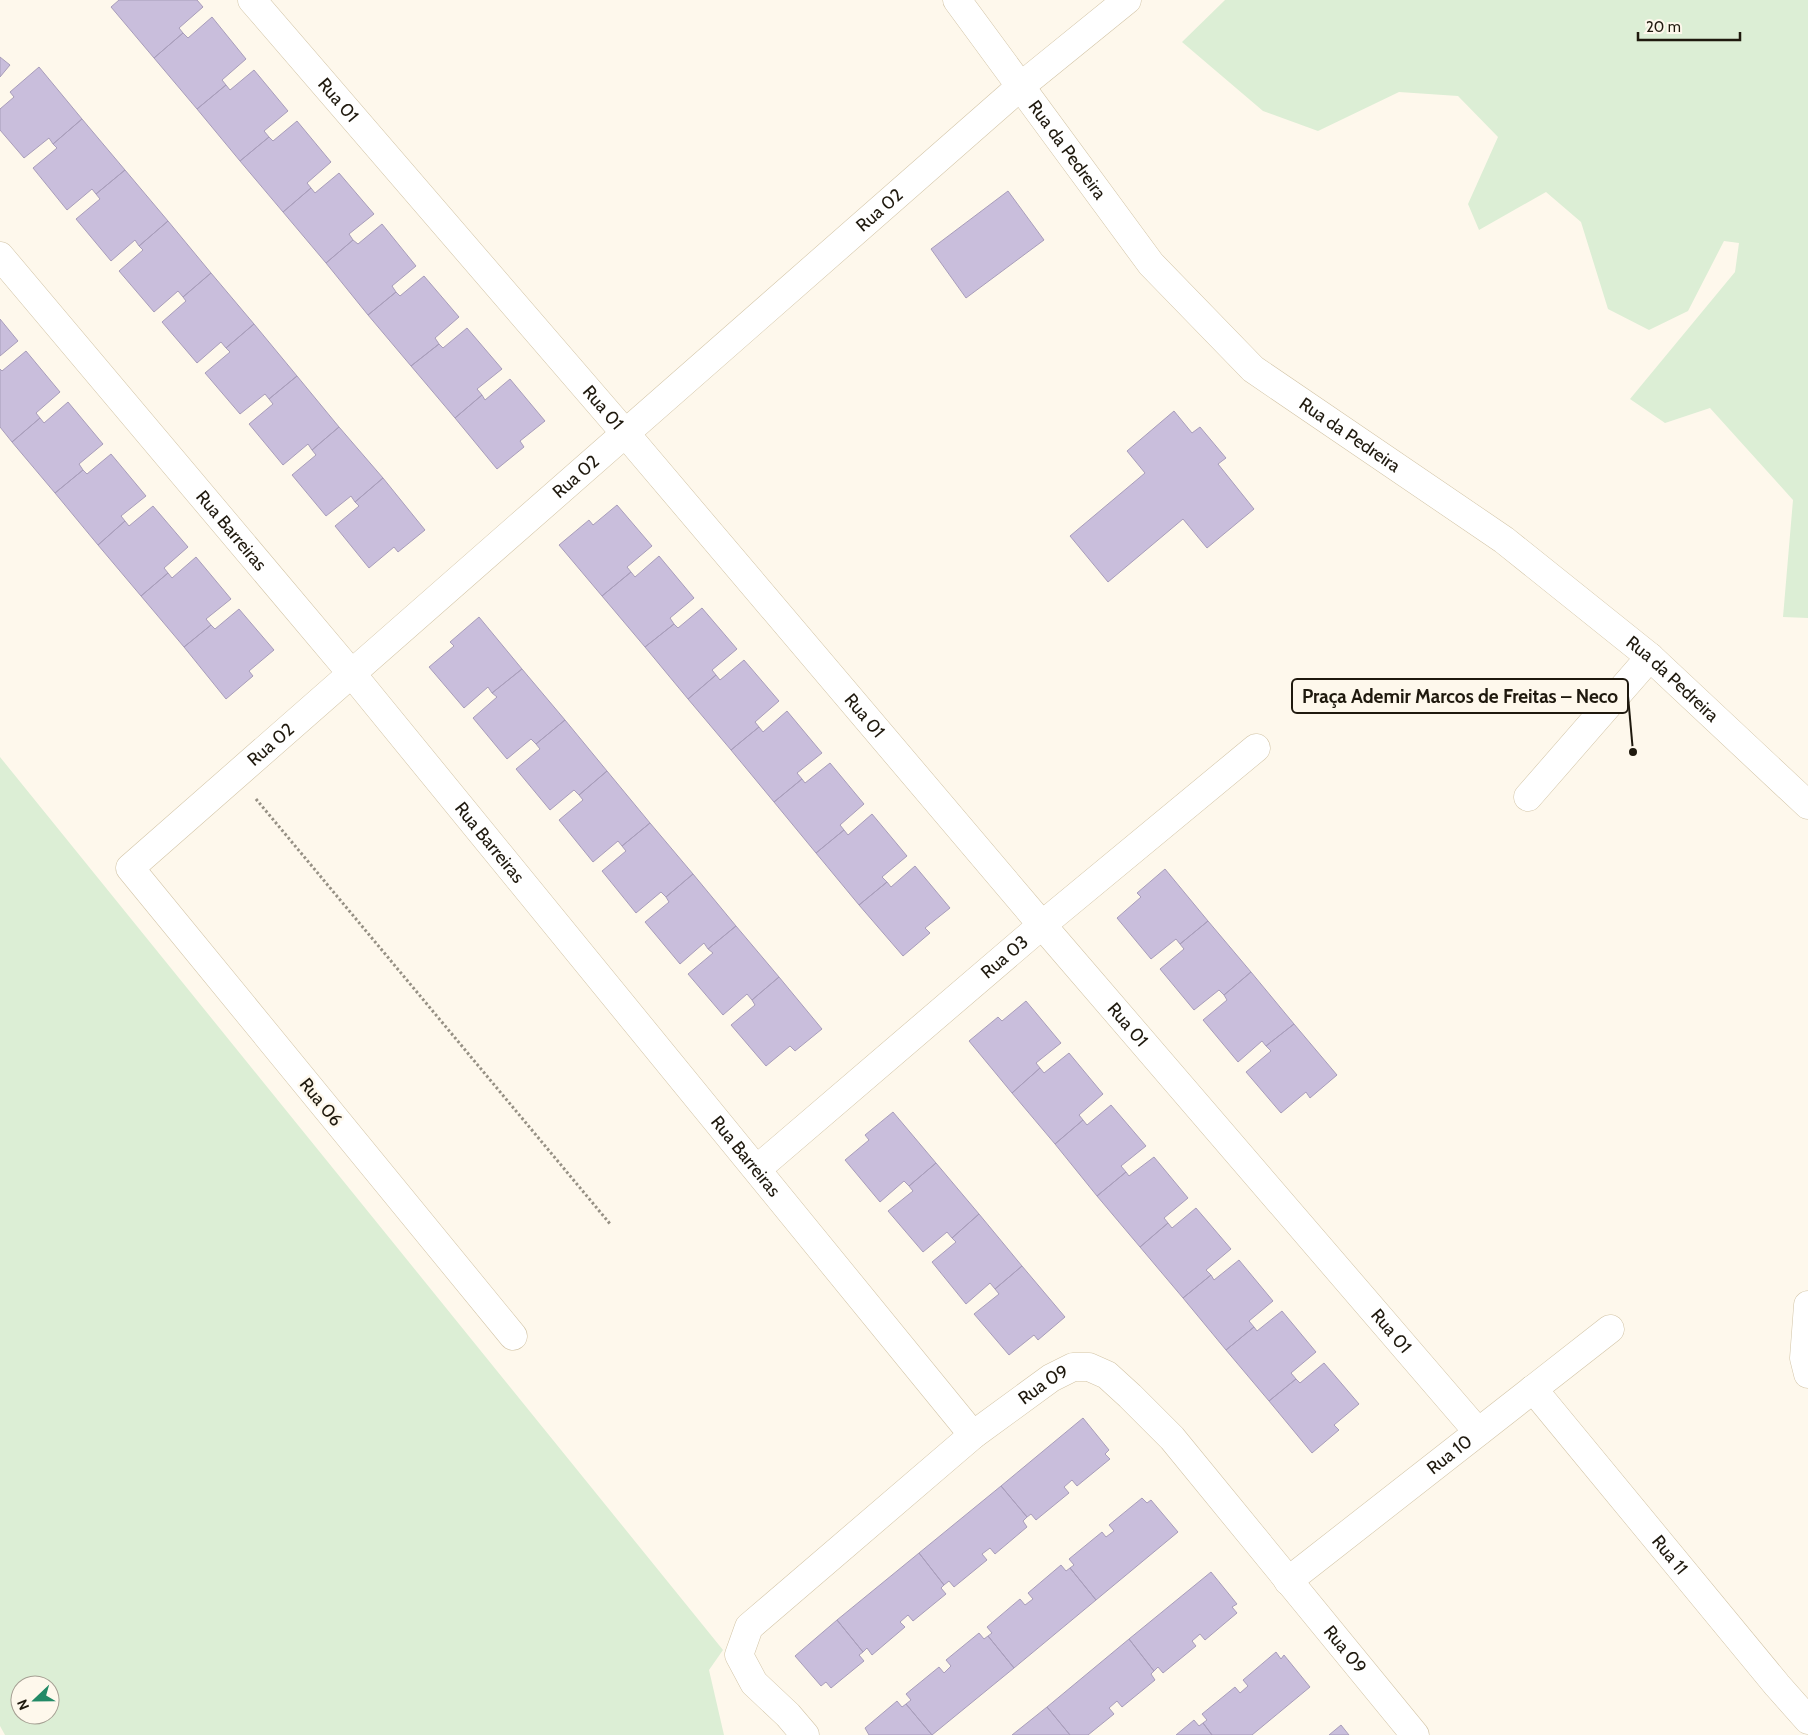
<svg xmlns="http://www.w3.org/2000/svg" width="1808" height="1735" viewBox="0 0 1808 1735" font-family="Cabin,sans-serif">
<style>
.green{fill:#dceed5;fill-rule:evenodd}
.building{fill:#c9bedc;stroke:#a89dba}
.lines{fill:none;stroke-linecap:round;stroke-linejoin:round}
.minor-casing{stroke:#d2c4a6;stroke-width:29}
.path{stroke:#969084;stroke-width:3;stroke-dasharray:2.5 2.5;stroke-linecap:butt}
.minor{stroke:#fff;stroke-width:28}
.labels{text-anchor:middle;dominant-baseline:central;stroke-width:5;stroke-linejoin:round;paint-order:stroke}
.street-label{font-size:18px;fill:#1f190e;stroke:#fef8ec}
.leader{fill:none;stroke:#1f190e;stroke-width:2}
.callout-dot{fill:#1f190e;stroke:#fef8ec;stroke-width:2}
.callout{fill:#fef8ec;stroke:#1f190e;stroke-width:2}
.callout-label{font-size:19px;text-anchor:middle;font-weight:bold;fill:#1f190e}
</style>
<rect width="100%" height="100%" fill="#fef8ec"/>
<path class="green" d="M1225 0H1808V618L1783 617 1793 500 1710 408 1665 423 1630 399 1735 272 1739 243 1724 241 1688 311 1649 330 1608 309 1581 222 1546 192 1479 230 1468 204 1498 137 1458 96 1399 92 1318 131 1263 111 1182 42Z
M0 757 723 1650 709 1670 724 1735H5L0 1726ZM20 1685H50V1715H20Z"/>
<path class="building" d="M119 0H197L203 7 179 28 183 33 154 58 111 7Z
M212 17 246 59 222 80 226 85 197 109 154 58 183 33 188 38Z
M0 57 10 65 0 77Z
M39 67 82 119 53 144 49 138 24 158 0 130V109L14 97 10 92Z
M254 70 288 111 264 131 269 137 240 161 197 109 226 85 230 90Z
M82 119 125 170 96 194 92 189 67 210 33 168 57 148 53 144Z
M297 121 331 162 307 183 311 188 283 212 240 161 269 137 273 141Z
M125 170 168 221 139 246 135 240 111 261 76 219 100 199 96 194Z
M339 173 374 214 349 234 353 240 326 263 283 212 311 188 315 193Z
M1008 191 1044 240 966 298 931 249Z
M168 221 211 273 183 297 178 291 154 312 119 271 143 250 139 246Z
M382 224 416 266 392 286 396 292 368 315 326 263 353 240 358 244Z
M211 273 254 324 226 348 221 342 197 363 162 322 186 301 183 297Z
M424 276 459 317 435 338 439 344 411 366 368 315 396 292 400 296Z
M0 319 18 341 0 356Z
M254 324 297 376 269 399 265 394 240 414 205 373 230 352 226 348Z
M467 328 502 369 477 389 482 395 455 418 411 366 439 344 443 348Z
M26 351 60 392 36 413 40 418 12 442 0 427V369L2 371Z
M297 376 339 427 312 450 308 444 283 465 249 424 273 404 269 399Z
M510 379 545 421 520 441 524 447 497 469 455 418 482 395 485 400Z
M68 402 103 444 79 464 83 470 55 493 12 442 40 418 44 423Z
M1174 411 1192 433 1200 427 1226 458 1218 464 1254 509 1207 548 1183 519 1108 582 1070 536 1145 473 1127 451Z
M339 427 383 478 355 502 351 496 326 516 292 475 316 455 312 450Z
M111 454 146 496 121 516 125 521 98 545 55 493 83 470 87 474Z
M383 478 425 530 398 552 394 547 369 568 335 526 359 506 355 502Z
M617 505 652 546 627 567 631 572 602 596 559 545 589 520 593 525Z
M153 506 188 547 164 568 168 573 141 596 98 545 125 521 129 526Z
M659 556 694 598 670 618 674 624 645 647 602 596 631 572 635 577Z
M196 557 231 599 206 619 211 625 184 647 141 596 168 573 172 578Z
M702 608 737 649 712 670 716 675 688 699 645 647 674 624 678 628Z
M239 609 274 650 249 671 253 676 226 699 184 647 211 625 215 629Z
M479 617 522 669 492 693 488 687 464 708 429 667 454 646 450 642Z
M744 660 779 701 755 722 759 727 731 750 688 699 716 675 720 680Z
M522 669 565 720 536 744 531 739 507 759 473 718 497 697 492 693Z
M787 711 822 753 797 773 802 779 774 802 731 750 759 727 763 732Z
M565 720 607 771 579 795 574 790 550 810 516 769 540 749 536 744Z
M830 763 864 804 840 825 844 830 816 853 774 802 802 779 805 783Z
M607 771 650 823 622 846 618 841 593 862 559 820 583 800 579 795Z
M872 814 907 856 882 877 887 882 859 905 816 853 844 830 848 835Z
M650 823 693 874 666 897 661 892 636 913 602 871 626 851 622 846Z
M915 866 950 908 925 928 930 933 903 956 859 905 887 882 891 887Z
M1165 869 1208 921 1180 944 1176 939 1151 959 1117 918 1141 897 1137 893Z
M693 874 736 926 708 949 704 943 680 964 645 922 669 902 666 897Z
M1208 921 1251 972 1224 995 1219 990 1194 1010 1160 969 1184 949 1180 944Z
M736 926 779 977 752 1000 747 994 723 1015 688 974 713 953 708 949Z
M1251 972 1294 1024 1266 1046 1262 1041 1238 1062 1203 1020 1227 1000 1224 995Z
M779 977 822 1029 795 1051 790 1046 766 1066 731 1025 755 1005 752 1000Z
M1026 1001 1061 1043 1036 1063 1040 1068 1012 1093 969 1041 998 1017 1002 1021Z
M1294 1024 1337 1075 1310 1098 1306 1092 1281 1113 1246 1072 1271 1051 1266 1046Z
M1069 1053 1103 1094 1079 1115 1083 1120 1055 1144 1012 1093 1040 1068 1044 1073Z
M1111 1105 1146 1146 1121 1166 1126 1172 1097 1196 1055 1144 1083 1120 1087 1125Z
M893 1112 936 1163 909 1186 904 1181 880 1202 845 1160 869 1140 865 1135Z
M1154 1157 1188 1198 1164 1218 1168 1223 1140 1247 1097 1196 1126 1172 1129 1176Z
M936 1163 979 1214 952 1238 947 1232 923 1252 888 1211 913 1191 909 1186Z
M1196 1208 1231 1249 1206 1270 1211 1275 1183 1298 1140 1247 1168 1223 1172 1228Z
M979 1214 1022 1266 995 1289 990 1283 966 1304 932 1262 956 1242 952 1238Z
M1239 1260 1273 1301 1249 1321 1254 1327 1226 1350 1183 1298 1211 1275 1214 1280Z
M1022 1266 1065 1317 1038 1340 1034 1335 1009 1355 974 1314 999 1294 995 1289Z
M1282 1311 1316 1352 1291 1373 1296 1379 1269 1401 1226 1350 1254 1327 1257 1331Z
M1324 1363 1359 1404 1334 1425 1339 1430 1312 1453 1269 1401 1296 1379 1300 1383Z
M1083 1418 1109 1450 1105 1454 1110 1459 1077 1486 1072 1480 1064 1487 1069 1493 1036 1520 1031 1514 1027 1517 1001 1486Z
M1001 1486 1027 1517 1023 1521 1027 1527 995 1554 990 1548 982 1554 987 1560 954 1587 949 1581 944 1585 919 1553Z
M1142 1498 1147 1503 1151 1500 1178 1532 1096 1600 1070 1568 1074 1565 1069 1559 1102 1532 1106 1537 1114 1531 1109 1525Z
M919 1553 944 1585 941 1588 946 1594 913 1621 908 1615 900 1622 905 1627 872 1655 867 1648 863 1652 837 1620Z
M1061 1565 1066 1571 1070 1568 1096 1600 1014 1668 988 1636 992 1633 987 1627 1020 1599 1025 1605 1033 1599 1028 1593Z
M1211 1572 1237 1604 1232 1607 1237 1613 1205 1640 1200 1634 1192 1641 1196 1646 1163 1673 1158 1667 1154 1671 1129 1639Z
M837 1620 863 1652 859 1655 864 1661 831 1688 826 1682 821 1686 795 1656Z
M979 1633 984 1639 988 1636 1014 1668 932 1735 906 1704 911 1700 906 1694 939 1667 944 1673 951 1666 946 1660Z
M1129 1639 1154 1671 1151 1674 1155 1680 1122 1707 1117 1701 1109 1708 1114 1714 1088 1735H1070L1047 1707Z
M1276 1652 1281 1659 1284 1655 1310 1687 1252 1735H1212L1203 1723 1207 1720 1202 1714 1235 1687 1240 1693 1248 1686 1243 1680Z
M897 1701 902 1707 906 1704 932 1735H869L865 1728Z
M1047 1707 1070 1735H1012Z
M1194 1720 1199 1726 1203 1723 1212 1735H1176Z
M1341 1725 1349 1735H1329Z"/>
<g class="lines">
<defs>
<g id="minor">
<path id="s1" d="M252 0 625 433 1042 925 1478 1432"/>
<path id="s2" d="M957 0 1151 264 1253 369 1504 540 1650 657 1808 805"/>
<path id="s3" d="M0 256 352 674 973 1435"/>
<path d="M1528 797 1650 657"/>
<path id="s4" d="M757 1169 1042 925 1256 748"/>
<path d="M1808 1305 1804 1358 1808 1374"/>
<path id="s5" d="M513 1336 130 868 1021 86 1127 0"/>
<path id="s6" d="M1533 1389 1777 1685 1808 1720"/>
<path id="s7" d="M1288 1581 1610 1329"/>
<path id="s8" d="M805 1735 788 1715 754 1683 739 1655 749 1627 973 1435 1051 1378 1073 1367H1089L1107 1375 1130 1396 1172 1438 1415 1735"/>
</g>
</defs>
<use href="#minor" class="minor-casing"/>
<path class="path" d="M256 799 611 1225"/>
<use href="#minor" class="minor"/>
</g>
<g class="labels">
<g class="street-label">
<text stroke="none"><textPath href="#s1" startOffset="132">Rua 01</textPath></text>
<text stroke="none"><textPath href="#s2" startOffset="186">Rua da Pedreira</textPath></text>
<text stroke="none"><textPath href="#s5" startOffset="1602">Rua 02</textPath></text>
<text stroke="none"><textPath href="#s1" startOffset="538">Rua 01</textPath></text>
<text stroke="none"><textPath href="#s2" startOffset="591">Rua da Pedreira</textPath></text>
<text stroke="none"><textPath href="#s5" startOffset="1198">Rua 02</textPath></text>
<text stroke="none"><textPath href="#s3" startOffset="359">Rua Barreiras</textPath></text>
<text stroke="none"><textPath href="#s2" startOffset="996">Rua da Pedreira</textPath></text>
<text stroke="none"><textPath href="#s1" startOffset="942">Rua 01</textPath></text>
<text stroke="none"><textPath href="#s5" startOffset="792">Rua 02</textPath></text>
<text stroke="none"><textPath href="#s3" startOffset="764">Rua Barreiras</textPath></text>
<text stroke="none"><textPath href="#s4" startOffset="326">Rua 03</textPath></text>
<text stroke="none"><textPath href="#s1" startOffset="1348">Rua 01</textPath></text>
<text transform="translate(321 1102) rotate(51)">Rua 06</text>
<text stroke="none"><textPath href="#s3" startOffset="1169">Rua Barreiras</textPath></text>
<text stroke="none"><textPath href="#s1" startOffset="1752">Rua 01</textPath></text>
<text stroke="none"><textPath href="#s8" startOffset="516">Rua 09</textPath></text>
<text stroke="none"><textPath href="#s7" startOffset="205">Rua 10</textPath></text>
<text stroke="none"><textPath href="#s6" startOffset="215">Rua 11</textPath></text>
<text stroke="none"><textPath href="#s8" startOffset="950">Rua 09</textPath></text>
</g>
</g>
<path class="leader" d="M1633 752L1628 696"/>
<circle class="callout-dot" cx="1633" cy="752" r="5"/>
<rect class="callout" x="1292" y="679" width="336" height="34" rx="5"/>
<g class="callout-label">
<text x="1460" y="703">Praça Ademir Marcos de Freitas – Neco</text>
</g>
<g transform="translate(35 1700) rotate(248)"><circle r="24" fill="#fef8ec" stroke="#a59f93"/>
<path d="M0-4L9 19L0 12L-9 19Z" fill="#228a66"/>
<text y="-8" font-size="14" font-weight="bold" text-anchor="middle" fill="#1f190e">N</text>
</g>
<path d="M1638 32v8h102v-8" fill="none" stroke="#1f190e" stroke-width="2.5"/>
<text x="1646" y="32" font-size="15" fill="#1f190e" stroke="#fef8ec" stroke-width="4" paint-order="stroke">20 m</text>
</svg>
